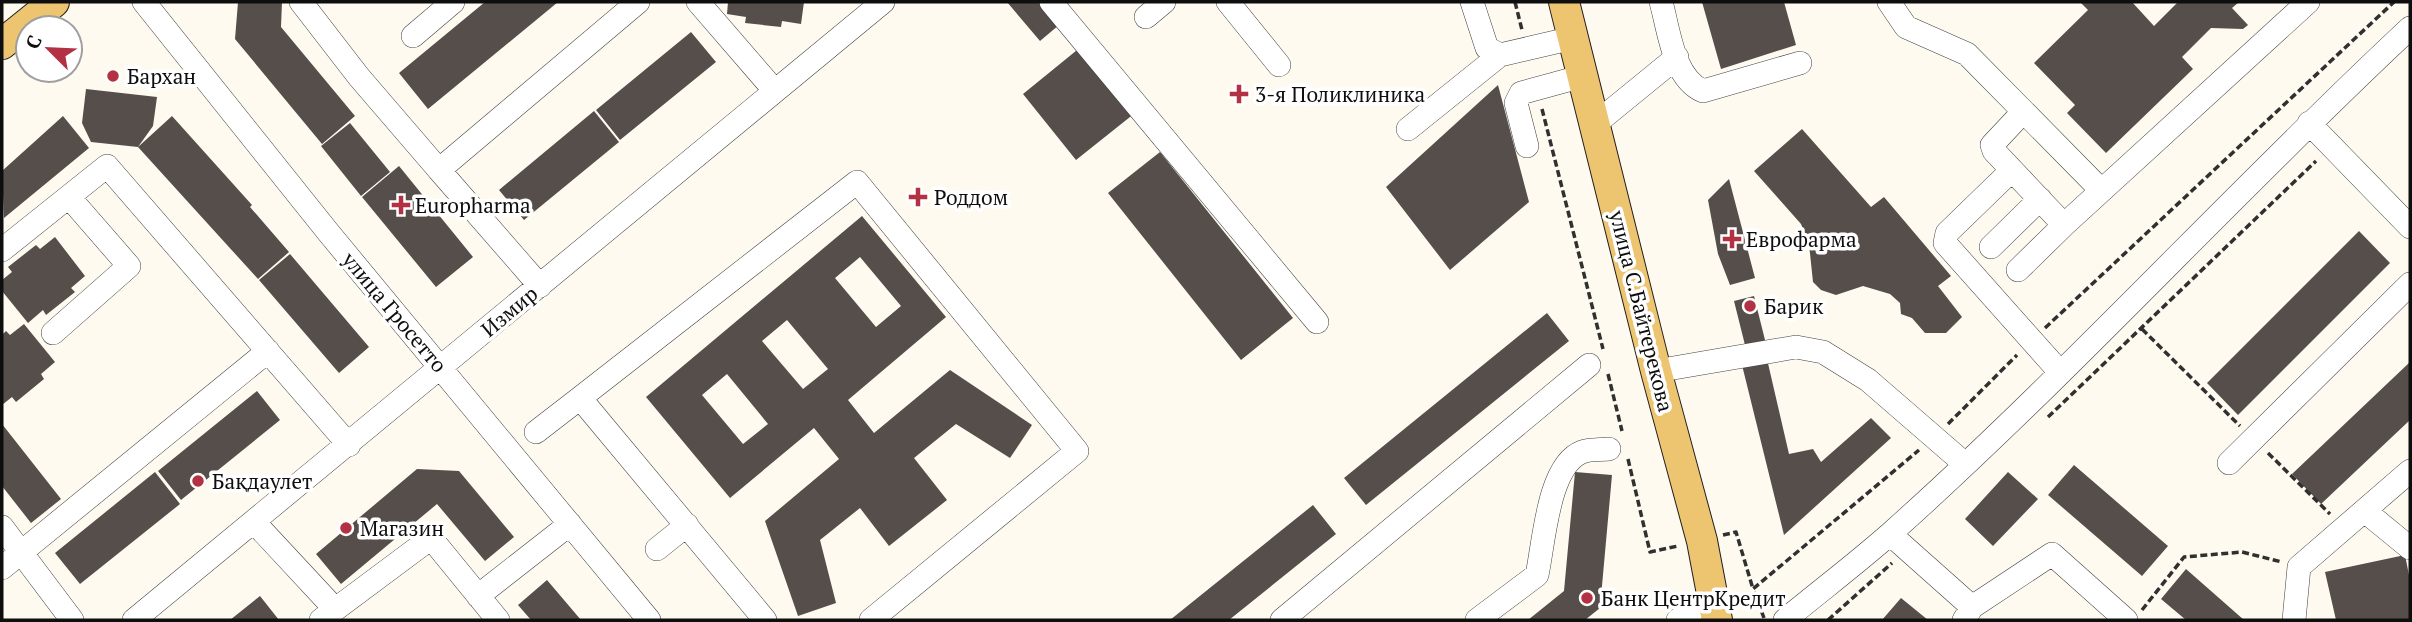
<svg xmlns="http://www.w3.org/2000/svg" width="2412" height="622" viewBox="0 0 2412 622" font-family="'PT Serif',serif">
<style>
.building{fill:#554e4b;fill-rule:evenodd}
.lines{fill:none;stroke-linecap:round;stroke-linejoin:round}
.minor-casing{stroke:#414141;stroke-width:24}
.major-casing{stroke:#1f1f1f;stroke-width:32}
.path{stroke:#303030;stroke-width:3.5;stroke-dasharray:7 3.5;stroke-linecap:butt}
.minor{stroke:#fff;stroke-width:23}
.major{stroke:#edc470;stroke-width:30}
.poi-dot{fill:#b23142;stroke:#fff;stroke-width:2.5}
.labels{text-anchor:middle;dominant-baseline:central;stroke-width:7;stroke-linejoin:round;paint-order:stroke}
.poi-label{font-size:21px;fill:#0e0e0e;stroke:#fff;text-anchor:start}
.street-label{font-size:21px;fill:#0e0e0e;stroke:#fff}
</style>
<rect width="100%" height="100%" fill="#fefaf0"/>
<path class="building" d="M238 2H282L281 27 355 116 322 144 235 39Z
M485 2H558L428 109 399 73Z
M728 2H804L801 24 782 21 781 27 745 23 746 17 727 14Z
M1007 2H1039L1059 25 1040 41Z
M1702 2H1784L1796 45 1721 69Z
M2080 2H2132L2154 26 2178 2H2239L2232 8 2248 25 2243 29 2211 28 2182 57 2193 69 2106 153 2067 113 2075 105 2034 63 2088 10Z
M691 32 716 62 620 140 596 110Z
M1082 46 1135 113 1076 160 1023 94Z
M1498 85 1529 202 1450 270 1386 187Z
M86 89 157 97 153 126 138 147 91 142 82 123Z
M594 111 619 142 524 220 499 190Z
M63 116 89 148 4 218 2 171Z
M172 116 252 205 250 207 289 252 258 279 138 147Z
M350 123 390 172 361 196 321 146Z
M1802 129 1871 207 1884 197 1951 276 1938 286 1962 317 1946 333H1925L1912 318 1901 314 1900 303 1890 294 1863 286 1836 295 1821 290 1813 282 1809 244 1801 224 1754 171Z
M1160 152 1293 318 1241 360 1108 193Z
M399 166 473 257 436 287 362 197Z
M1729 179 1755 278 1730 285 1718 254 1708 200Z
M862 216 946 317 848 400 874 433 950 370 1032 425 1010 458 956 424 914 458 947 500 889 546 860 508 820 540 836 603 798 616 765 521 839 459 814 428 730 498 646 397ZM860 257 901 306 876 327 835 278ZM787 320 828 369 803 389 762 341ZM727 374 768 424 743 444 702 395Z
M2359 231 2390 263 2238 415 2207 383Z
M55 237 85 276 71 288 75 292 46 315 43 310 28 323 2 291V280L12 272 8 267 36 245 40 249Z
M290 254 369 347 339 373 259 280Z
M1754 296 1766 344 1746 349 1734 301Z
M1547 313 1569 341 1366 505 1344 478Z
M24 324 55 362 41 374 44 379 16 402 12 397 2 405V335L6 331 10 335Z
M1767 359 1789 454 1813 449 1821 462 1871 418 1891 438 1784 535 1742 365Z
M2410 362V420L2321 504 2292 474Z
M257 391 280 420 181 500 158 471Z
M2 424 61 499 31 523 2 486Z
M2074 465 2168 546 2142 576 2048 495Z
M417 469 459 471 514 537 485 561 437 504 341 584 316 554Z
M155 472 180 504 80 584 55 553Z
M1575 472 1612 475 1600 608 1585 620H1528L1564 591Z
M2008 472 2038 499 1993 546 1965 519Z
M1313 505 1336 534 1229 620H1170Z
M2405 555 2410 580V620H2336L2325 572Z
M2186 569 2244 620H2186L2161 599Z
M547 580 581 620H531L518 605Z
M260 596 279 620H230Z
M1901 598 1928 620H1882Z"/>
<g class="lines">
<defs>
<path id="minor" d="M144 2 328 232 649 620
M301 2 359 77 439 170
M698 2 775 91
M1051 2 1317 322
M1228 2 1279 65
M1472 2 1487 48 1500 55 1573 38
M1661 2C1669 30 1673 78 1703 91L1800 63
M1889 2 1906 27 1967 54 2101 190
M1146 17 1164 2
M413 36 453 2
M2309 123 2410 227
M1595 124 1677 57
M1408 129 1500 55
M1527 146 1516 103 1521 93 1583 76
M2011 171 1947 233 1945 243 2059 371
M2064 225 2308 2
M1991 247 2040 199
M2 250 107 166 349 445
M2018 270 2064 225 1994 151 1992 145 2023 112
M540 286 439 170 638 2
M53 333 129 266 69 197
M1656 371 1796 347 1823 352 1868 380 1965 464
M536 432 580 398
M2229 463 2410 284
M2366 512 2410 548
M254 522 334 608
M2 527 72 620
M1890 534 1972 607
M657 549 687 525
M2 568 268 351
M478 596 570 524
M134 620 883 2
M321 620 431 538 498 620
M765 620 580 398 857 182 1077 451 871 620
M1282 620 1589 365
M1477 620 1537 575C1544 543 1548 465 1582 452 1590 449 1601 450 1609 449
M1678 620 1712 598
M1785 620C1820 591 1857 563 1891 533 2071 372 2234 192 2410 28
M1964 620 1972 607 2052 554 2126 620
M2294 620 2299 567 2410 471"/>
<path id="major" d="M1564 2 1656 371 1702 541 1717 620
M2 44 54 2"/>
</defs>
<use href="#minor" class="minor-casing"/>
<use href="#major" class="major-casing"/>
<path class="path" d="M1515 2 1522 30
M1542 109 1603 349
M2045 328 2394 2
M2142 329 2240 426
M1608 374 1622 431
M2048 417 2316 161
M1948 424 2017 355
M2268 453 2330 514
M1628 459 1650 552 1678 546
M1723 535 1736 532 1753 589
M2142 610 2184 557 2242 552 2282 562
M1764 618 1753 589 1919 450
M1828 620 1892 563"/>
<use href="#minor" class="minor"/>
<use href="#major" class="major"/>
</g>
<g class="poi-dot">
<circle cx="113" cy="76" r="7"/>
<path d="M1235.5 83.5h7v7h7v7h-7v7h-7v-7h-7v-7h7z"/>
<path d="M914.5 186.5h7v7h7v7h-7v7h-7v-7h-7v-7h7z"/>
<path d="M397.5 194.5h7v7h7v7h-7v7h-7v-7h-7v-7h7z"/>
<path d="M1728.5 228.5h7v7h7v7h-7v7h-7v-7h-7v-7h7z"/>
<circle cx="1750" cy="306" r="7"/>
<circle cx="198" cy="481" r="7"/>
<circle cx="346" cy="528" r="7"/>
<circle cx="1587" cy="598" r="7"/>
</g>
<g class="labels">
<g class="poi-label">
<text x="127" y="76">Бархан</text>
<text x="1255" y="94">3-я Поликлиника</text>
<text x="934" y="197">Роддом</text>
<text x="415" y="205">Europharma</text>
<text x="1746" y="239">Еврофарма</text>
<text x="1764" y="306">Барик</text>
<text x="212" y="481">Бақдаулет</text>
<text x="360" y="528">Магазин</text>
<text x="1601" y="598">Банк ЦентрКредит</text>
</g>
<g class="street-label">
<text transform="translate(509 311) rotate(-40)">Измир</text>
<text transform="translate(1642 311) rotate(76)">улица С.Байтерекова</text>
<text transform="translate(395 312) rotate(50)">улица Гросетто</text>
</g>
</g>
<rect width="2412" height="622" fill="none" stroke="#0e0e0e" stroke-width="7"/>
<g transform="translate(49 49) rotate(294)"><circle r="33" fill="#ffffff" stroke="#9f9f9f" stroke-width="2"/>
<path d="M0-5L12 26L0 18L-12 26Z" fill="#b23142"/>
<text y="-10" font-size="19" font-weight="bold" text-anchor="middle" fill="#0e0e0e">С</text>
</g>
</svg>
